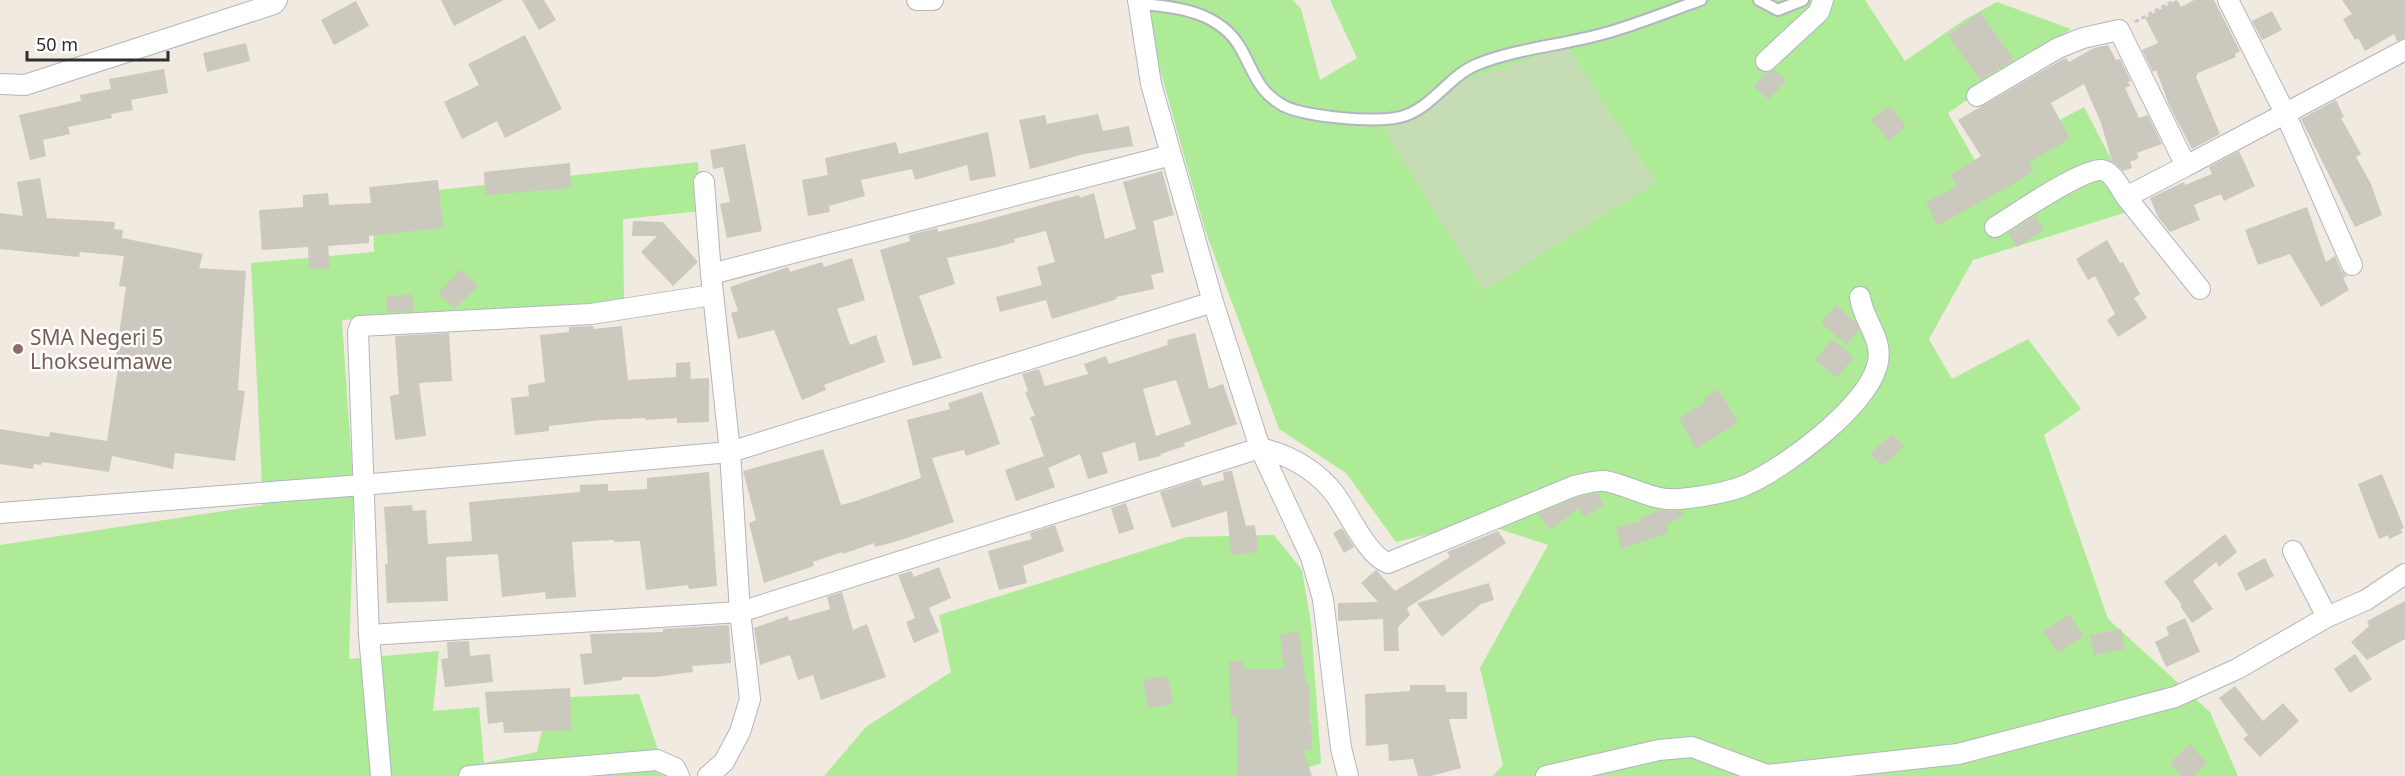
<svg xmlns="http://www.w3.org/2000/svg" width="2405" height="776" viewBox="0 0 2405 776" font-family="'Noto Sans',sans-serif">
<style>
.green{fill:#adeb97}
.cemetery{fill:#c5dcb5}
.building{fill:#cbc8be;fill-rule:evenodd}
.lines{fill:none;stroke-linecap:round;stroke-linejoin:round}
.lane-casing{stroke:#b3b4c2;stroke-width:14}
.street-casing{stroke:#b3b4c2;stroke-width:22}
.path{stroke:#c9c9c9;stroke-width:3;stroke-dasharray:4.5 3;stroke-linecap:butt}
.lane{stroke:#fff;stroke-width:10}
.street{stroke:#fff;stroke-width:20}
.education-dot{fill:#8d6e63;stroke:#fff;stroke-width:2}
.labels{text-anchor:middle;dominant-baseline:central;stroke-width:5;stroke-linejoin:round;paint-order:stroke}
.education-label{font-size:21px;fill:#785e54;stroke:#fff;text-anchor:start}
</style>
<rect width="100%" height="100%" fill="#f0eae0"/>
<path class="green" d="M1149 0H1293L1301 9 1320 80 1357 58 1330 0H1865L1905 61 1964 20 1997 2 2071 29 1948 113 1977 164 2084 107 2137 209 1973 260 1929 339 1952 379 2028 339 2081 409 2044 435 2108 619 2210 712 2238 776H1493L1503 765 1480 668 1548 545 1478 522 1396 542 1346 473 1279 429 1205 230 1146 20Z
M698 162 701 211 623 219 624 301 342 320 354 496 349 659 439 651 433 711 479 707 484 763 537 752 549 698 639 694 667 776H0V545L263 505 251 263 374 252 373 197Z
M1274 535 1302 570 1311 623 1321 763 1286 776H824L866 727 951 672 939 615 1187 537Z"/>
<path class="cemetery" d="M1567 46 1656 182 1484 291 1385 132 1453 84Z"/>
<path class="building" d="M441 0H504L454 26Z
M522 0H544L556 20 539 30Z
M2177 0 2181 7 2194 0H2214L2240 51 2235 54 2236 57 2198 73 2196 77 2220 134 2192 149 2170 107 2156 70 2153 72 2142 50 2158 43 2145 18Z
M2342 0H2405V38L2397 41 2394 34 2365 51 2358 38 2355 40 2343 19 2352 14Z
M356 1 369 26 334 45 321 20Z
M2272 11 2282 30 2262 40 2252 21Z
M1980 12 2014 60 1980 80 1948 35Z
M525 35 562 109 505 138 497 121 462 139 444 102 479 85 468 64Z
M246 43 250 61 207 72 203 53Z
M2108 45 2116 60 2120 59 2131 81 2128 82 2130 86 2125 88 2139 118 2148 115 2162 144 2137 153 2139 158 2130 162 2132 168 2123 171 2112 161 2101 123 2084 84 2051 103 2070 139 2029 162 2034 170 2011 185 1937 226 1926 202 1957 186 1950 175 1981 156 1958 120 2063 59 2066 58 2069 62 2094 48Z
M164 69 168 93 131 100 133 110 111 114 112 118 68 127 70 134 43 140 46 156 30 160 19 115 81 101 80 95 111 89 109 79Z
M1774 70 1786 80 1769 100 1754 86 1766 73Z
M2336 100 2344 117 2341 118 2361 154 2356 157 2371 184 2382 215 2355 227 2301 119Z
M1889 105 1906 126 1889 141 1871 120Z
M1098 114 1103 131 1129 126 1133 146 1084 154 1030 169 1019 120 1045 115 1047 124Z
M988 132 996 176 970 181 967 165 915 180 912 169 861 180 865 196 829 206 830 212 808 216 802 180 828 175 825 158 896 142 899 154Z
M745 144 762 231 727 238 720 204 730 202 723 167 713 169 710 150Z
M2239 151 2255 186 2224 201 2221 194 2194 205 2200 220 2170 232 2158 217 2150 198 2184 182 2185 185 2212 174 2209 167Z
M570 163 571 188 485 195 484 172Z
M1162 171 1174 215 1153 221 1164 272 1151 275 1154 289 1116 297 1117 299 1052 319 1046 300 1000 312 996 297 1042 285 1037 267 1055 262 1046 231 1014 239 1015 242 998 247 947 258 955 284 919 296 942 358 913 366 880 250 910 241 909 235 937 228 938 232 975 223 1079 195 1080 198 1094 193 1105 239 1136 229 1123 182Z
M40 178 47 218 115 222 114 229 123 230 122 238 203 254 199 268 246 271 238 390 245 391 235 461 175 453 173 469 112 456 109 472 42 462 41 465 34 464 33 469 0 464V429L49 437 50 432 107 441 119 362H115L126 287 119 286 124 256 80 252 79 257 0 249V213L23 216 17 182Z
M438 180 443 228 369 236V243L328 246 330 268 309 269 308 247 262 250 259 210 303 207V195L328 193 329 205 371 203 369 187Z
M2307 207 2326 262 2335 256 2341 270 2347 276 2343 278 2349 290 2321 307 2290 254 2258 265 2245 230Z
M2035 216 2044 230 2017 247 2008 233Z
M633 221 663 222 698 262 673 286 641 252 657 236H632Z
M2107 240 2120 263 2123 262 2140 294 2134 298 2147 318 2118 337 2107 320 2115 314 2095 276 2088 280 2076 259Z
M852 258 865 300 837 309 850 345 876 335 885 362 824 385 826 390 802 400 774 330 738 339 731 313 738 311 730 287 788 267 790 272 822 262 824 267Z
M461 269 478 286 454 309 438 293Z
M412 294 414 311 387 312 386 297Z
M1836 305 1856 323 1859 330 1846 345 1821 323Z
M593 326 594 329 622 326 628 380 676 377V363L690 362 691 379 709 378V422L677 423V418L645 420V418L602 420 549 426V431L515 435 511 398 529 396 528 385 545 382 540 335 569 332V327Z
M449 333 452 381 419 383 426 436 395 440 390 396 399 394 395 336Z
M1195 333 1209 389 1223 384 1237 424 1184 443 1185 446 1160 454 1161 456 1139 461 1135 442 1102 453 1108 473 1088 479 1080 454 1048 468 1030 417 1035 416 1025 392 1028 391 1022 374 1039 369 1045 386 1088 374 1084 364 1106 356 1109 364 1168 345 1167 340ZM1176 380 1191 424 1156 436 1143 389Z
M1832 339 1854 357 1837 378 1815 360Z
M1718 389 1738 422 1696 449 1679 418 1706 402 1704 398Z
M982 392 1000 444 966 456 964 450 932 458 954 522 901 540 875 547 874 543 843 554 842 552 813 562 814 566 764 583 749 523 756 520 743 471 823 449 841 505 856 501 921 478 907 420 950 409 948 403Z
M1892 434 1904 447 1882 466 1870 453Z
M1044 456 1055 487 1016 501 1005 470Z
M1232 471 1246 526 1255 525 1258 552 1231 555 1227 511 1172 528 1160 492 1200 479 1203 486 1224 480 1223 472Z
M709 472 717 586 689 589 688 585 646 590 640 541 614 542V540L572 542 576 597 546 599 545 592 502 597 498 554 446 557 448 601 387 603 385 564H388L384 507 412 505 413 511 426 510 428 544 472 541 469 502 580 492V485L608 484V491L647 489V478Z
M2382 474 2404 528 2401 529 2402 533 2389 539 2388 535 2379 539 2358 484Z
M1599 493 1603 505 1584 517 1579 508 1550 530 1538 514 1578 497Z
M1126 503 1134 529 1119 534 1111 508Z
M1660 510 1682 511 1684 516 1666 524 1668 533 1621 549 1616 527 1641 521 1640 518Z
M1055 525 1064 551 1023 566 1027 583 999 590 988 551 1032 539 1030 533Z
M1342 528 1354 547 1344 553 1333 533Z
M1498 531 1506 543 1407 608 1410 615 1398 627 1399 651H1384L1383 619 1338 621V603L1378 602 1361 583 1376 570 1395 591 1450 557 1447 552Z
M2225 534 2237 552 2219 567 2216 562 2193 581 2213 609 2192 623 2180 606 2182 605 2164 582Z
M2265 558 2274 576 2246 591 2237 573Z
M939 567 951 598 929 608 939 632 914 643 906 622 915 618 898 575 911 571 914 577Z
M1489 583 1494 600 1481 604 1442 637 1417 603Z
M842 592 853 630 867 624 886 677 821 700 813 675 798 680 790 655 760 665 754 628 788 616 789 621 830 609 827 597Z
M2405 601V639L2367 660 2351 642 2369 626 2367 621Z
M2069 614 2084 636 2058 653 2043 631Z
M2185 618 2200 652 2166 667 2155 642 2169 635 2166 627Z
M729 625 731 663 692 666 693 672 655 677H622V680L584 685 580 654 592 653 590 634 663 632V629Z
M2121 629 2125 649 2094 655 2090 635Z
M1299 631 1306 685H1309V724H1311L1312 750H1303L1312 776H1238L1237 717H1231L1229 661H1244V669H1284L1280 634Z
M469 641 470 656 490 654 493 682 445 687 441 659 448 658 447 642Z
M2355 654 2372 679 2350 693 2334 669Z
M1168 676 1173 704 1148 708 1143 680Z
M1410 685H1445L1446 692H1467V719H1449L1461 768 1431 776H1418L1413 759 1389 761 1388 744 1366 746 1365 694 1410 691Z
M2235 686 2263 721 2283 703 2299 721 2260 757 2243 739 2248 735 2219 698Z
M570 688 571 730 504 733 503 722 488 724 485 692Z
M2190 744 2207 763 2193 776H2182L2170 763Z"/>
<g class="lines">
<defs>
<path id="lane" d="M1759 0 1778 10 1803 0
M1138 4C1176 6 1221 12 1241 49 1254 72 1258 92 1284 106 1307 117 1375 123 1400 117 1431 110 1449 75 1478 64 1519 48 1564 45 1606 33 1638 24 1669 11 1701 0"/>
<path id="street" d="M917 0H933
M1138 0 1151 84 1213 302 1260 448 1311 557 1323 599 1341 748 1348 776
M2228 0 2286 115 2352 265
M1766 61 1819 12 1823 0
M0 84 25 85 274 4 277 0
M1977 96 2058 48 2083 38 2119 30 2186 166 2405 50
M704 182 711 274
M2126 197 2200 289
M1995 227C2015 215 2082 168 2102 170 2113 172 2120 188 2126 197L2186 166
M712 295 591 314 360 326 358 332 369 635 740 612 1260 448C1289 455 1315 469 1334 493 1348 511 1367 556 1388 563L1574 486C1583 484 1596 480 1605 481 1632 486 1653 502 1680 499 1698 497 1732 492 1748 484 1787 466 1865 408 1877 366 1885 339 1863 322 1860 297
M0 513 362 485 730 452 1213 302
M2293 551 2327 617 2366 600 2405 574
M369 635 381 776
M469 776 657 760 675 768 679 776
M708 776 724 762 740 732 750 699 740 612 730 452 711 274 1171 155
M1546 776 1659 750 1692 747 1767 775 1958 754 2175 697 2237 669 2327 617"/>
</defs>
<use href="#lane" class="lane-casing"/>
<use href="#street" class="street-casing"/>
<path class="path" d="M2135 22 2175 0"/>
<use href="#lane" class="lane"/>
<use href="#street" class="street"/>
</g>
<circle class="education-dot" cx="18" cy="349" r="6"/>
<g class="labels">
<g class="education-label">
<text x="30" y="337">SMA Negeri 5<tspan x="30" dy="24">Lhokseumawe</tspan></text>
</g>
</g>
<path d="M27 51v9h141v-9" fill="none" stroke="#2e2e2e" stroke-width="3"/>
<text x="36" y="51" font-size="18" fill="#2e2e2e" stroke="#ffffff" stroke-width="4.5" paint-order="stroke">50 m</text>
</svg>
